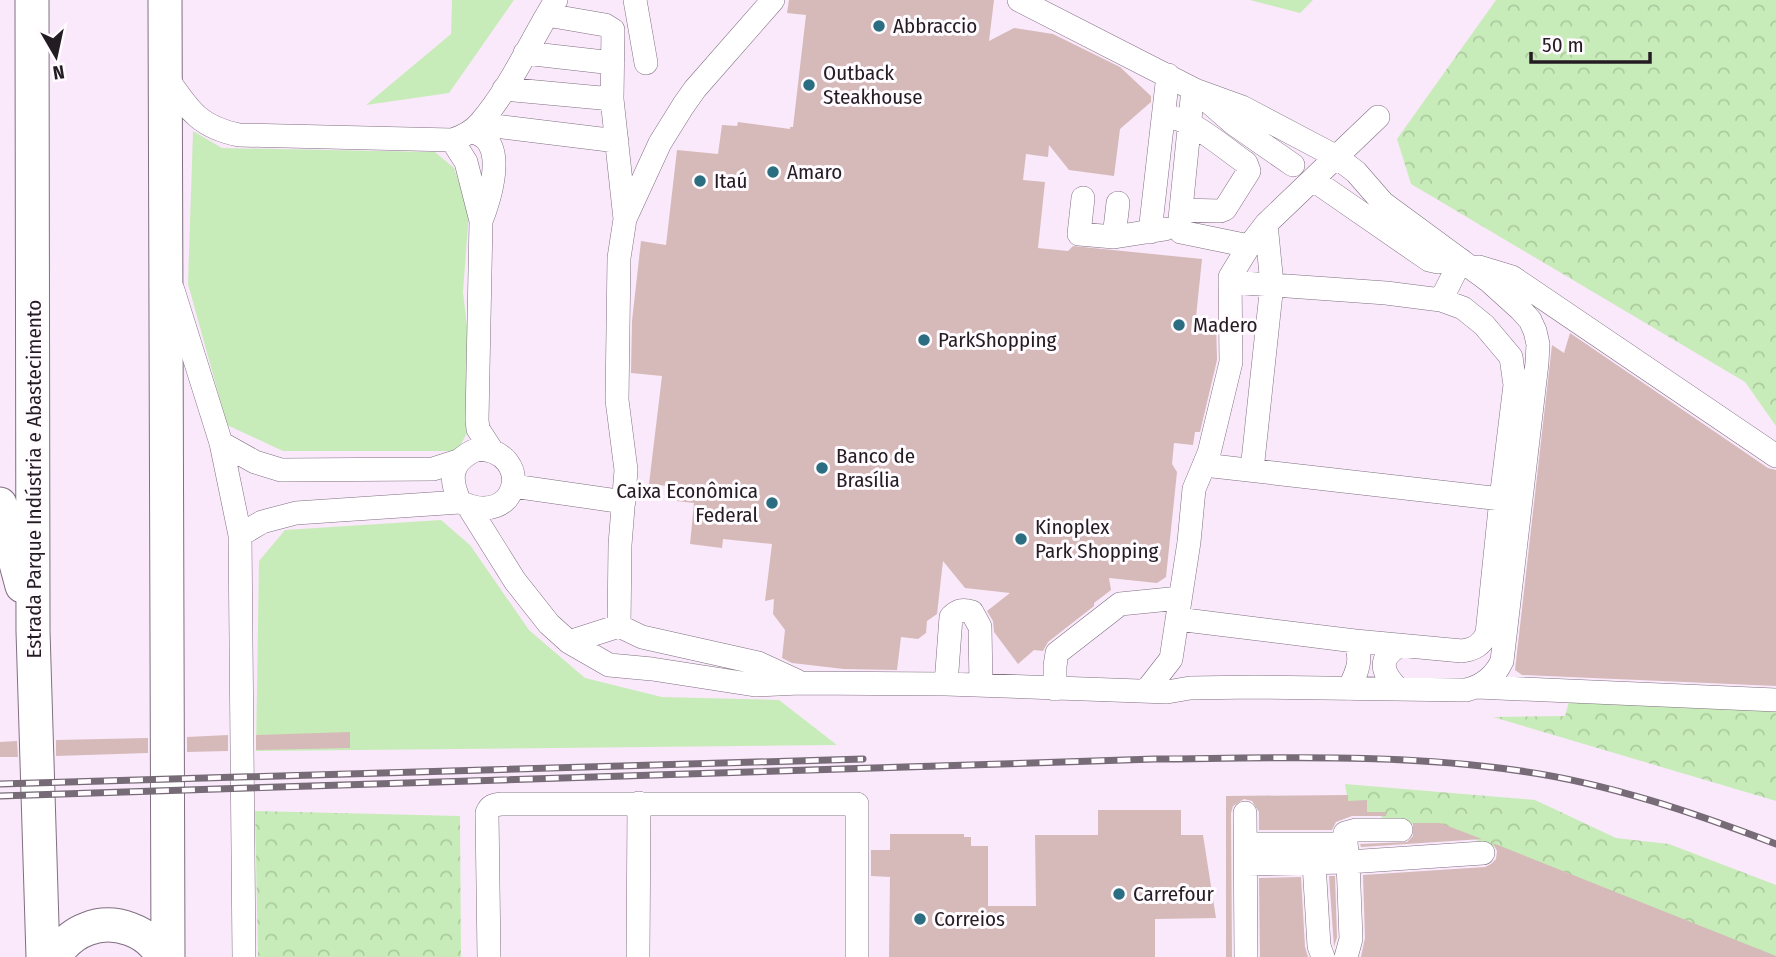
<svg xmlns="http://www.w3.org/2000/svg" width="1776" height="957" viewBox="0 0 1776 957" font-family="'Fira Sans Condensed',sans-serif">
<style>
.grass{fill:#c8ecb9}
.forest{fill:url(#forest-crowns)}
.building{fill:#d5bab9}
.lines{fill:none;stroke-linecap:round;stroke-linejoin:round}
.minor-casing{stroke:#7f6f80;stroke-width:24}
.highway-casing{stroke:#7f6f80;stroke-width:35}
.minor{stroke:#fff;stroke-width:23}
.highway{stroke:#fff;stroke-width:33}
.rail-casing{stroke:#766b76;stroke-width:7}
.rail{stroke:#fffbff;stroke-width:4.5;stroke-dasharray:13;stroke-linecap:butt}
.poi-dot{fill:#2c6e81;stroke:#fffbff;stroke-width:2.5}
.labels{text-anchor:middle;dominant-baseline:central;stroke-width:6;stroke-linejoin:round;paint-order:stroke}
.poi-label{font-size:21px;fill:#231c23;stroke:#fffbff;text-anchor:start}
.street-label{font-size:21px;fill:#231c23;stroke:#fffbff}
</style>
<defs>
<pattern id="forest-crowns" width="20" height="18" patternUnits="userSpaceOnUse" patternTransform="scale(1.75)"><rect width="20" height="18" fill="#c8ecb9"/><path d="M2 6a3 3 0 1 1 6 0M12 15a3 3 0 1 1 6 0" fill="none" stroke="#acca9f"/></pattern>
</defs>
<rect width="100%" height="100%" fill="#fae9fb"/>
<path class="grass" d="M452 0H514L449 93 366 105 451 34Z
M1250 0H1313L1300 13Z
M193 131 222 148 435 152 454 168 469 212 463 292 470 352V428L457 451H283L227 425 188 284Z
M441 520 470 545 529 630 585 678 662 697 779 700 837 745 256 751 259 561 285 530Z"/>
<path class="forest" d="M1496 0H1776V426L1745 382 1411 184 1397 139Z
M1776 696V801L1493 717 1565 716 1570 698Z
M1345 784 1535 800 1616 838 1669 844 1776 885V957L1435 824 1383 825 1381 814H1363L1348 802Z
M255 811 460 816 461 957H258Z"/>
<path class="building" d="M789 0H994L989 41 1014 28 1053 34 1120 67 1151 96V102L1120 129 1114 176 1069 170 1049 145 1048 157 1026 154 1023 180 1045 182 1038 248 1068 251 1073 246 1202 259 1196 317 1216 319 1217 360 1200 432H1195L1193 445 1174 443 1172 464 1177 472 1166 577 1157 583 1109 578 1111 590 1094 603V606L1048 642 1043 651 1034 650 1018 664 994 632 993 621 987 611 1010 593 965 588 943 561 937 614 927 621 926 633 918 639 901 637 897 670 844 669 792 663 782 658 785 630 773 614 774 599 765 601 772 544 723 539 722 548 690 544 694 503 676 501 677 487 649 484 662 376 631 373 632 321 641 241 666 245 677 150 718 154 722 125 737 126 738 122 790 129V127H793L806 15 787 13Z
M1570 333 1768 468 1776 470V686L1522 675 1515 670 1552 345 1564 353Z
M350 732V748L256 750V735Z
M228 735V751L187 752V737Z
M148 738V753L56 756V740Z
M17 741 18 757H0V742Z
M1348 795V801L1367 800V812H1386V816H1352L1336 822 1332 830H1259V812L1252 801 1244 799 1233 806 1231 813 1232 957H1226V796Z
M1098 810H1181V835H1203L1216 918 1155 919V957H889L890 877 871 876V850H890V834H964V837H971V846H988V906H1036L1035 835H1098Z
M1413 823H1440L1482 839 1361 847 1360 844 1407 842 1413 836Z
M1493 843 1776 956V957H1361L1365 938 1363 875 1485 867 1491 864 1496 859 1497 851Z
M1329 876H1335L1337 937 1334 947Z
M1301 877 1305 947 1308 957H1260L1259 878Z"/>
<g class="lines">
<defs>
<path id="minor" d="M635 0 646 63
M547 15 605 25 613 30 612 99 625 219
M525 53 613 63
M167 78C189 110 199 127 239 135L452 140C462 137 473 131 480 123 511 87 531 40 556 0
M504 89 612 99
M1193 89 1179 229 1181 232 1249 246
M1203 97 1234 124 1293 165
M1164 116C1190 117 1224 148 1246 163L1249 171 1225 209 1220 211 1181 210
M479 124 617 141
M472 131C476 133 482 135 486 139 503 157 489 201 481 221L477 420 478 429 491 449
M452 140 466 162 481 221
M1322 186 1429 260 1438 262 1458 258
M1083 198 1079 234 1114 237 1165 229
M1150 232 1168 75
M1114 237 1118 203
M1479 267 1512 277 1776 456
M173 290 221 443 240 535 244 957
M1441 300 1461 260
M221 443 255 462 281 470 433 469 458 461
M478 449C534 451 520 530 460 502 448 477 451 460 478 449Z
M1204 465 1501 499
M1252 470 1272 284 1266 224
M513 486 624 502
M468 506 515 581 549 624 569 642 609 665 652 669 755 685 800 683 946 684 1167 692 1190 688 1255 687 1466 690C1483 686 1495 676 1502 661L1537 363 1538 344 1535 331 1530 320 1520 309 1489 281 1383 203 1356 172 1335 156 1242 107 1195 90 1019 0
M240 535 262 522 296 513 460 502
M1177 619 1355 641 1462 651C1475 649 1481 645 1487 634L1501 499 1515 385 1511 357 1484 325 1463 308 1441 300 1386 293 1230 282
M619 626 620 545 626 470 617 400 619 258 625 219 660 143 683 106 695 89 773 0
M569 642 619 626 642 637 758 663 797 681
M946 684 951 617C958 610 963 609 972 612L980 627 981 685
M1477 687 1776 700
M1055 689V666L1057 653 1120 604 1180 598
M1349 689C1357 672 1363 660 1355 641
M1398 689C1382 673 1377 659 1399 646
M1146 691 1171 659 1189 542 1194 489 1209 453 1231 362 1230 277 1249 246 1266 224 1378 117
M1245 813 1246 957
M1246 844H1346
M1314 863 1319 946 1323 957
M1246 864 1348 862 1345 833 1356 830H1401
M489 957 487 813C490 805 494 805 502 804H857V957
M638 957 639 803
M1346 957 1351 939 1348 862 1483 853"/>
<path id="highway" d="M32 0 33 631 43 957
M165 0 168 957
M0 504 22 586
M54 957C62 945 73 934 87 929 114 918 150 931 162 957"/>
</defs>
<use href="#minor" class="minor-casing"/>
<use href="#highway" class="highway-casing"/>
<use href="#minor" class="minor"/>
<use href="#highway" class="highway"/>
<defs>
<path id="rail" d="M0 784 863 759
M0 796 1155 759C1277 758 1400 753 1521 771 1607 783 1695 813 1776 844"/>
</defs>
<use href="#rail" class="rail-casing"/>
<use href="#rail" class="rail"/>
</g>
<g class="poi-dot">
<circle cx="879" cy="26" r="7"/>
<circle cx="809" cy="85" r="7"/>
<circle cx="773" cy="172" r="7"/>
<circle cx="700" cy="181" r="7"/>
<circle cx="1179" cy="325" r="7"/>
<circle cx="924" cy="340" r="7"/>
<circle cx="822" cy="468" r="7"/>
<circle cx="772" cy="503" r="7"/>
<circle cx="1021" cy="539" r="7"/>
<circle cx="1119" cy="894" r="7"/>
<circle cx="920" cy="919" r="7"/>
</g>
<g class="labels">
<g class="poi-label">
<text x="893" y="26">Abbraccio</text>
<text x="823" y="73">Outback<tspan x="823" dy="24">Steakhouse</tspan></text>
<text x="787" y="172">Amaro</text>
<text x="714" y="181">Itaú</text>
<text x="1193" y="325">Madero</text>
<text x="938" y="340">ParkShopping</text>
<text x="836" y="456">Banco de<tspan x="836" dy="24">Brasília</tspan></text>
<text x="758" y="491" text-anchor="end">Caixa Econômica<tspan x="758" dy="24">Federal</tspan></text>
<text x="1035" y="527">Kinoplex<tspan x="1035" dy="24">Park Shopping</tspan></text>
<text x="1133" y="894">Carrefour</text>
<text x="934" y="919">Correios</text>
</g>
<g class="street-label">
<text transform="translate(34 479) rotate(-90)">Estrada Parque Indústria e Abastecimento</text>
</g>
</g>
<g transform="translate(56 56) rotate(171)" stroke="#fffbff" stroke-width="5" paint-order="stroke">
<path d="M0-5L12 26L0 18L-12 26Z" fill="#231c23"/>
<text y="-10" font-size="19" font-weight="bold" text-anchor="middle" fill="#231c23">N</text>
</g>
<path d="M1531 52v10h119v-10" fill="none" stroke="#231c23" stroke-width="3.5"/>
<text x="1542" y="52" font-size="21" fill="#231c23" stroke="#fffbff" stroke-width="5" paint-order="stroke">50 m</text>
</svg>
